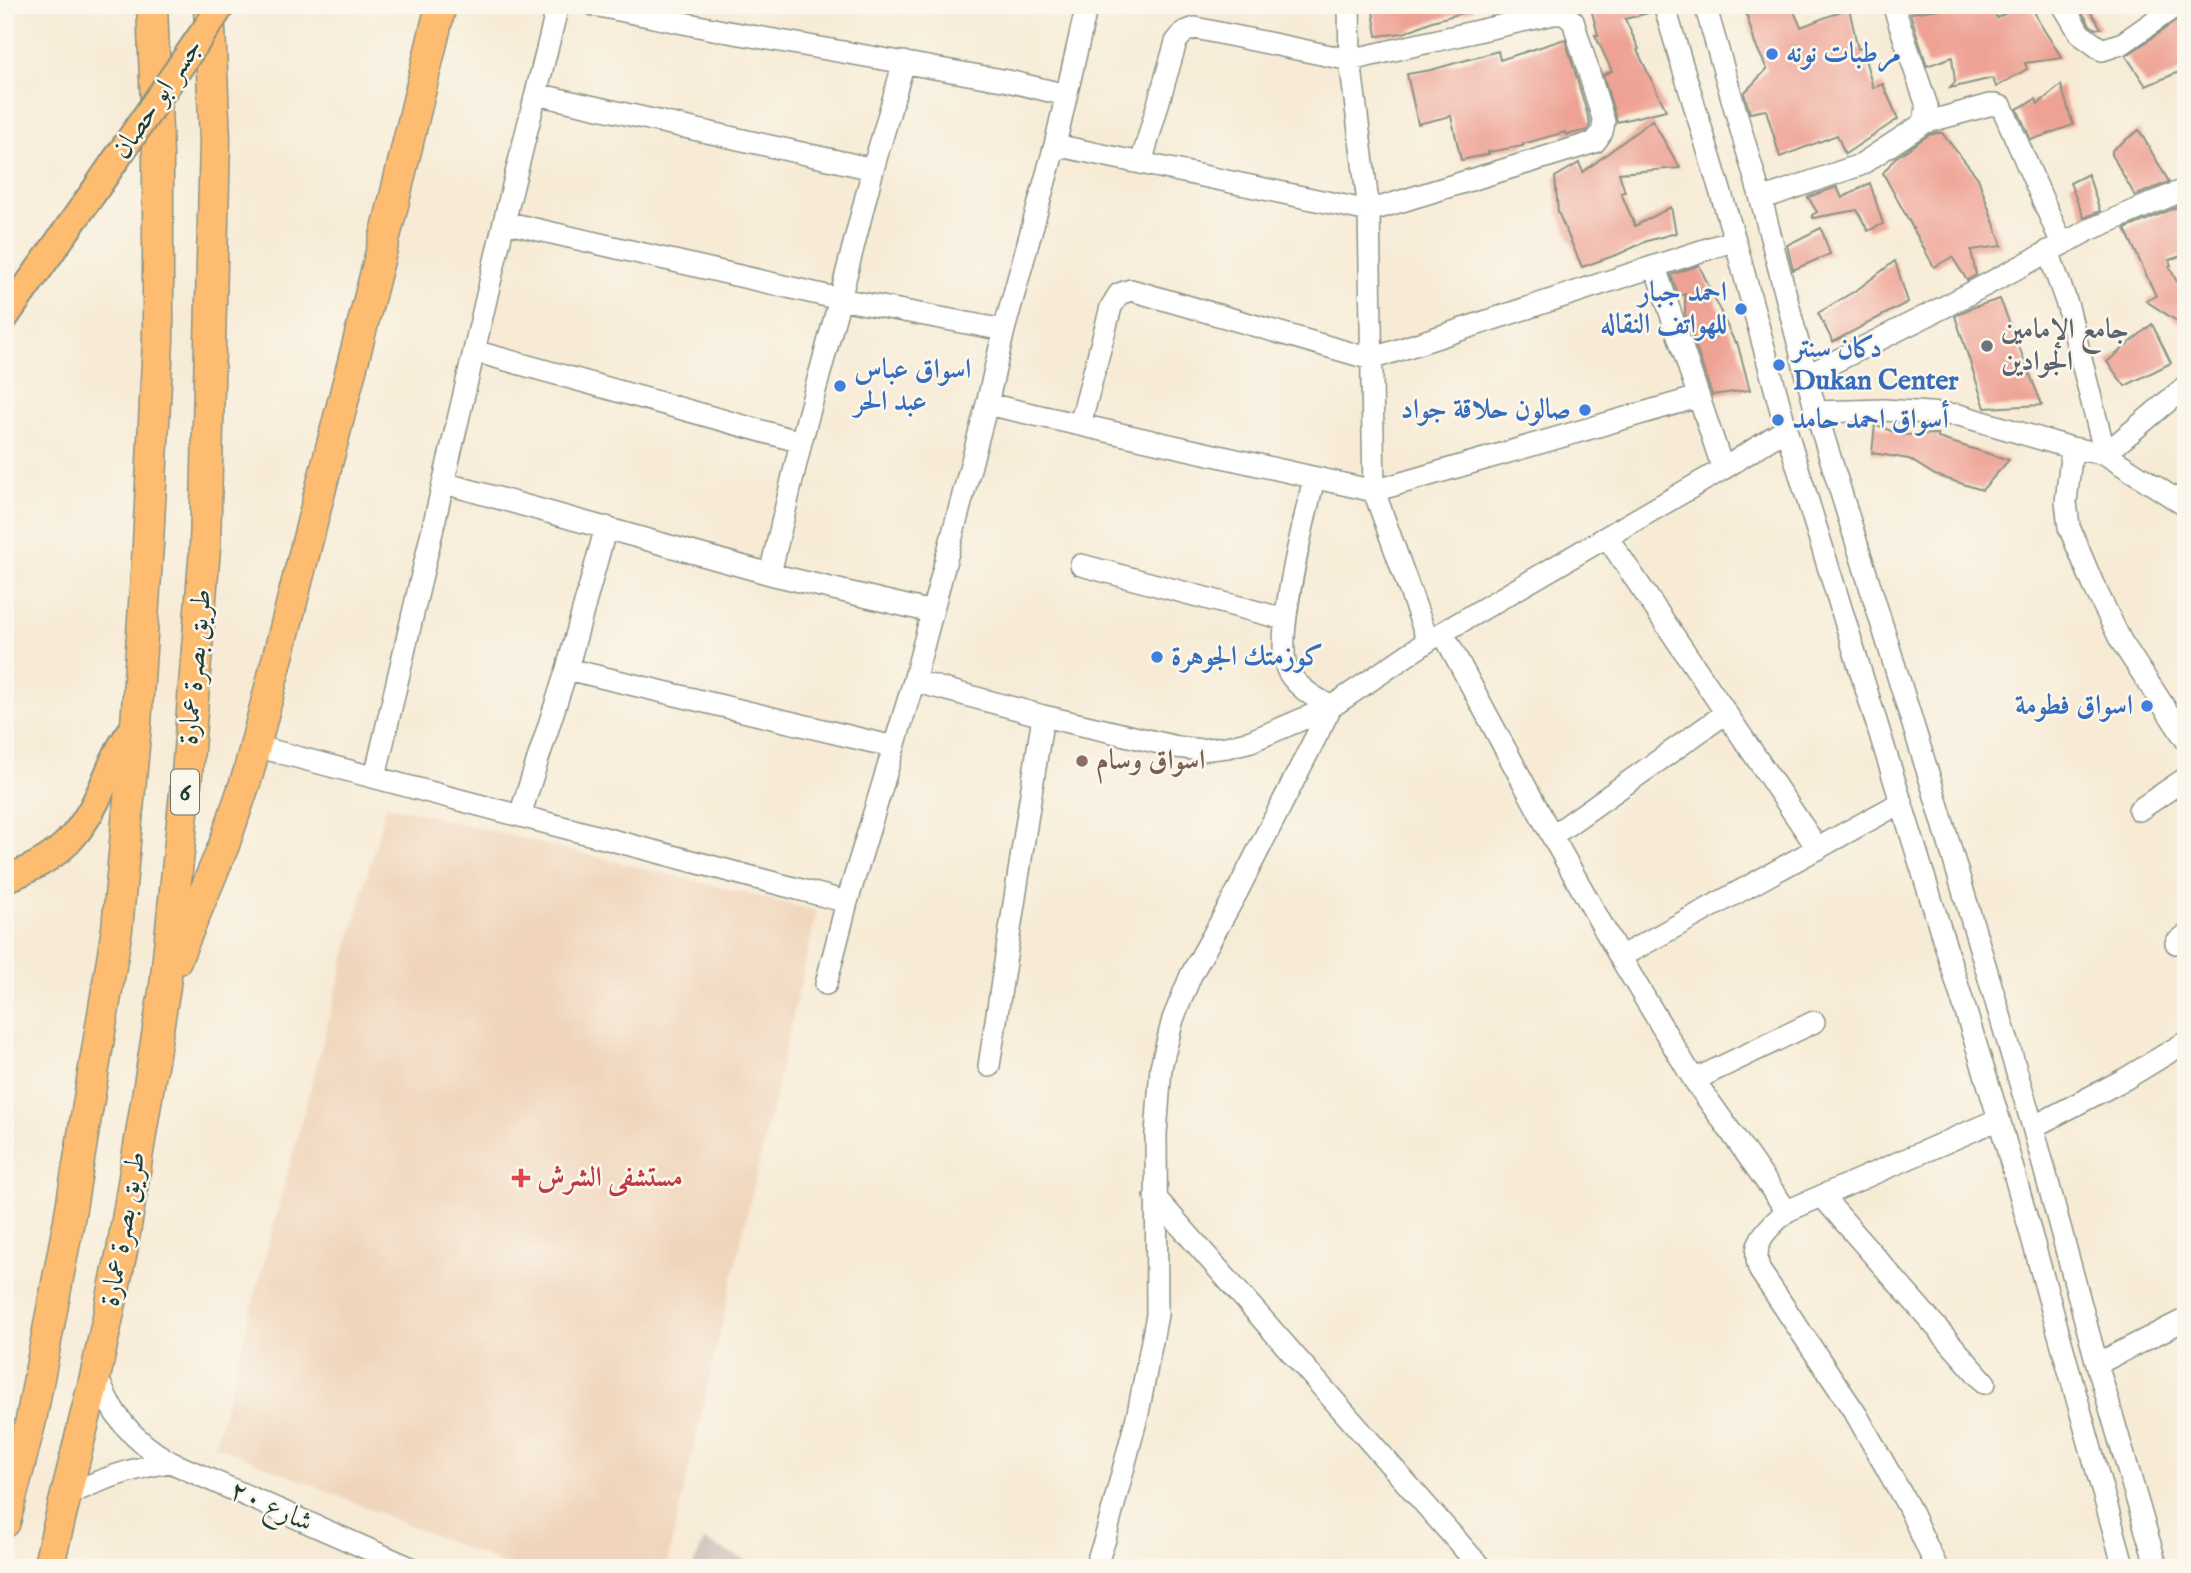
<svg xmlns="http://www.w3.org/2000/svg" width="2191" height="1573" viewBox="0 0 2191 1573" font-family="'IM FELL English',Amiri,serif">
<style>
.built{fill:#f0d5bc}
.industrial{fill:#cec1b9}
.building{fill:#eea294}
.lines{fill:none;stroke-linecap:round;stroke-linejoin:round}
.minor-casing{stroke:#8b9485;stroke-width:24}
.major-casing{stroke:#8b9485;stroke-width:30}
.highway-casing{stroke:#8b9485;stroke-width:33}
.minor{stroke:#fff;stroke-width:21}
.major{stroke:#febc70;stroke-width:26}
.highway{stroke:#febc70;stroke-width:30}
.major-bridge-casing{stroke:#8b9485;stroke-width:30;stroke-linecap:butt}
.major-bridge{stroke:#febc70;stroke-width:26}
.shop-dot{fill:#3f7fe0;stroke:#fbf7ec;stroke-width:2.5}
.worship-dot{fill:#6b7280;stroke:#fbf7ec;stroke-width:2.5}
.education-dot{fill:#8d6e63;stroke:#fbf7ec;stroke-width:2.5}
.health-dot{fill:#e0444e;stroke:#fbf7ec;stroke-width:2.5}
.labels{text-anchor:middle;dominant-baseline:central;stroke-width:5;stroke-linejoin:round;paint-order:stroke}
.shield{fill:#fbf7ec;stroke:#61756b;stroke-width:2}
.shield-label{font-size:26px;font-weight:bold;fill:#1f3d34}
.shop-label{font-size:28px;font-weight:bold;fill:#366cbe;stroke:#fbf7ec;text-anchor:start}
.street-label{font-size:28px;fill:#1f3d34;stroke:#fbf7ec}
.worship-label{font-size:28px;font-weight:bold;fill:#5b616d;stroke:#fbf7ec;text-anchor:start}
.education-label{font-size:28px;font-weight:bold;fill:#785e54;stroke:#fbf7ec;text-anchor:start}
.health-label{font-size:28px;font-weight:bold;fill:#be3a42;stroke:#fbf7ec;text-anchor:start}
</style>
<rect width="100%" height="100%" fill="#fbf7ec"/>
<filter id="ink" filterUnits="userSpaceOnUse"><feTurbulence type="fractalNoise" baseFrequency=".0143" numOctaves="2"/><feDisplacementMap in="SourceGraphic" scale="14" xChannelSelector="R" yChannelSelector="G"/><feConvolveMatrix kernelMatrix="1 2 1 2 8 2 1 2 1" color-interpolation-filters="sRGB"/></filter>
<filter id="wash" filterUnits="userSpaceOnUse"><feTurbulence type="fractalNoise" baseFrequency=".00686" numOctaves="4" result="noise"/><feDisplacementMap in="SourceGraphic" scale="28" xChannelSelector="R" yChannelSelector="G"/><feGaussianBlur stdDeviation="1.57" result="paint"/><feColorMatrix in="noise" values="0 0 0 0 0 0 0 0 0 0 0 0 0 0 0 0 0 1.4 0 .05"/><feComposite in="paint" operator="in"/></filter>
<g filter="url(#wash)">
<rect width="100%" height="100%" fill="#f7ebd6"/>
<path class="built" d="M386 805 817 911 666 1568H513L215 1445Z"/>
<path class="industrial" d="M704 1541 763 1568H692Z"/>
<g id="blocks">
<path class="building" d="M1372 5H1473L1474 10 1432 21 1404 33 1377 36Z
M1590 5H1651L1652 12 1625 19 1639 49 1637 50 1666 110 1617 122 1603 75 1612 71 1595 35H1598Z
M1744 5H1791L1801 27 1849 8 1858 49 1862 48 1873 88 1883 84 1898 119 1845 154 1837 135 1780 157 1766 110 1750 113 1744 93 1767 69 1755 44Z
M1940 5H1992L1997 18 2021 5H2031L2039 22 2062 58 2025 63 2027 69 1996 87 1993 78 1950 88 1955 82 1952 57 1927 66 1910 13 1941 9Z
M2078 5H2086L2101 28 2096 29 2090 25Z
M2186 14V69L2146 86 2126 56Z
M1565 39 1590 123 1588 130 1566 135 1565 132 1523 144V146L1488 152 1489 154 1461 160 1451 116 1418 124 1407 74 1431 70 1498 51 1500 60Z
M2061 85 2073 125 2031 140 2017 109 2036 99 2038 104Z
M1652 120 1680 168 1619 173 1625 192 1621 193 1635 226 1671 207 1676 233 1647 241 1619 254 1582 267 1558 212 1555 177 1579 163 1583 172Z
M2139 130 2169 182 2135 196 2112 155V150Z
M1937 133H1942L1978 178 2002 246 1971 250 1976 275 1967 280 1952 257 1934 267 1883 173 1895 158 1929 135Z
M2088 174 2100 211 2084 218 2070 183Z
M1870 183 1883 224 1868 231 1857 210 1813 218 1812 215 1817 212 1808 197 1837 187 1842 198Z
M2184 204 2186 209V254L2169 260 2171 265 2169 266 2186 300V327L2146 301 2156 296 2125 229Z
M1821 228 1830 254 1793 270 1787 245Z
M1895 261 1908 302 1833 342 1818 313 1858 289Z
M1699 265 1735 343 1737 342 1750 390 1712 395 1685 314V294L1679 296 1671 275Z
M2000 299 2042 405 1985 408 1955 316 1971 308Z
M2152 324 2171 363 2125 386 2107 362Z
M1875 424 1900 435 1938 434V438L2009 460 1982 490 1935 475 1909 459 1872 453Z"/>
</g>
</g>
<g filter="url(#ink)">
<use href="#blocks" fill-opacity="0" stroke="#8b9485" stroke-width="2"/>
<g class="lines">
<defs>
<path id="minor" d="M594 5 723 31 1008 81 1066 95
M1349 5 1350 60 1369 211 1374 491 1428 641
M1664 5 1735 240 1786 429 1811 511 1999 1119 2124 1568
M1705 5 1761 199 1816 412 1932 786 2033 1127 2097 1364 2157 1568
M2063 5 2080 34 2102 50 2123 43 2177 5
M536 94 873 169
M1924 123 1989 105H1995L2002 107 2062 244
M1055 145 1369 211 1595 142 1602 132 1604 122 1573 21 1564 14H1553L1350 60 1195 28 1184 32 1176 42 1141 163
M1761 199 1860 165 1924 123 1927 106 1893 5
M504 222 840 299 1004 330
M2048 251 2068 307 2105 454 2186 386
M1655 267 1723 469
M474 351 801 442
M1806 376 1948 305 2089 230 2186 189
M987 404 1374 491 1698 397
M1816 412 1884 410 1959 415 2072 448 2105 454 2186 506
M1080 425 1111 307 1119 294 1131 290 1371 359 1735 240
M2072 448 2066 502 2069 527 2093 584 2121 641 2186 740
M444 483 770 574 932 612
M1607 537 1818 849
M1081 565 1284 619
M770 574 801 442 840 299 873 169 904 62
M1443 633 1552 836 1620 957 1694 1080 1787 1211
M567 669 894 747
M914 681 1043 716 1177 747 1201 750 1227 747 1251 741 1331 707 1428 641 1723 469 1786 429
M255 746 847 902
M375 777 504 222 558 5
M2139 810 2186 778
M520 815 567 669 606 527
M1552 836 1726 713
M2176 943 2186 935
M1620 957 1902 802
M826 984 847 902 914 681 987 404 1004 330 1055 145 1087 5
M989 1066 1043 716
M1694 1080 1814 1022
M2033 1127 2125 1079 2186 1042
M1822 1196 1985 1383
M1155 1197 1481 1568
M2097 1364 2186 1319
M96 1373C110 1414 133 1441 170 1462L411 1568
M66 1496C100 1479 133 1468 170 1462
M1095 1568 1105 1539 1138 1413 1157 1315 1156 1134 1161 1067 1173 1019 1191 975 1236 894 1331 707C1316 698 1299 689 1289 673 1271 645 1306 515 1314 478
M1937 1568 1908 1506 1856 1414 1760 1271C1749 1243 1768 1228 1787 1211L1999 1119"/>
<path id="major" d="M5 317 93 193
M5 879C57 860 81 837 103 786 112 764 120 744 136 725"/>
<path id="highway" d="M176 960 224 845 248 774 391 213 441 5
M5 1522 31 1420 69 1220 117 929 136 725 148 544 158 340V156L152 5
M48 1568 96 1373 122 1251 165 986 187 774 205 548 215 140 209 5"/>
</defs>
<use href="#minor" class="minor-casing"/>
<use href="#major" class="major-casing"/>
<use href="#highway" class="highway-casing"/>
<use href="#minor" class="minor"/>
<use href="#major" class="major"/>
<use href="#highway" class="highway"/>
<defs>
<path id="major-bridge" d="M93 193 222 5"/>
</defs>
<use href="#major-bridge" class="major-bridge-casing"/>
<use href="#major-bridge" class="major-bridge"/>
</g>
</g>
<g class="shop-dot">
<circle cx="1772" cy="54" r="7"/>
<circle cx="1741" cy="309" r="7"/>
<circle cx="1779" cy="365" r="7"/>
<circle cx="840" cy="386" r="7"/>
<circle cx="1585" cy="410" r="7"/>
<circle cx="1778" cy="420" r="7"/>
<circle cx="1157" cy="657" r="7"/>
<circle cx="2147" cy="706" r="7"/>
</g>
<circle class="worship-dot" cx="1987" cy="346" r="7"/>
<circle class="education-dot" cx="1082" cy="761" r="7"/>
<path class="health-dot" d="M517.5 1167.5h7v7h7v7h-7v7h-7v-7h-7v-7h7z"/>
<g class="labels">
<rect class="shield" x="171" y="769.5" width="28" height="45" rx="5"/>
<g class="shield-label">
<text x="185" y="792">6</text>
</g>
<g class="shop-label">
<text x="1786" y="54">مرطبات نونه</text>
<text x="1727" y="293" text-anchor="end">احمد جبار<tspan x="1727" dy="32">للهواتف النقاله</tspan></text>
<text x="1793" y="349">دكان سنتر<tspan x="1793" dy="32">Dukan Center</tspan></text>
<text x="854" y="370">اسواق عباس<tspan x="854" dy="32">عبد الحر</tspan></text>
<text x="1571" y="410" text-anchor="end">صالون حلاقة جواد</text>
<text x="1792" y="420">أسواق احمد حامد</text>
<text x="1171" y="657">كوزمتك الجوهرة</text>
<text x="2133" y="706" text-anchor="end">اسواق فطومة</text>
</g>
<g class="street-label">
<text transform="translate(158 99) rotate(-56)">جسر ابو حصان</text>
<text transform="translate(196 667) rotate(-85)">طريق بصرة عمارة</text>
<text transform="translate(124 1229) rotate(-80)">طريق بصرة عمارة</text>
<text transform="translate(271 1507) rotate(24)">شارع ٢٠</text>
</g>
<g class="worship-label">
<text x="2001" y="330">جامع الإمامين<tspan x="2001" dy="32">الجوادين</tspan></text>
</g>
<g class="education-label">
<text x="1096" y="761">اسواق وسام</text>
</g>
<g class="health-label">
<text x="537" y="1178">مستشفى الشرش</text>
</g>
</g>
<rect width="2191" height="1573" fill="none" stroke="#fbf7ec" stroke-width="28"/>
</svg>
